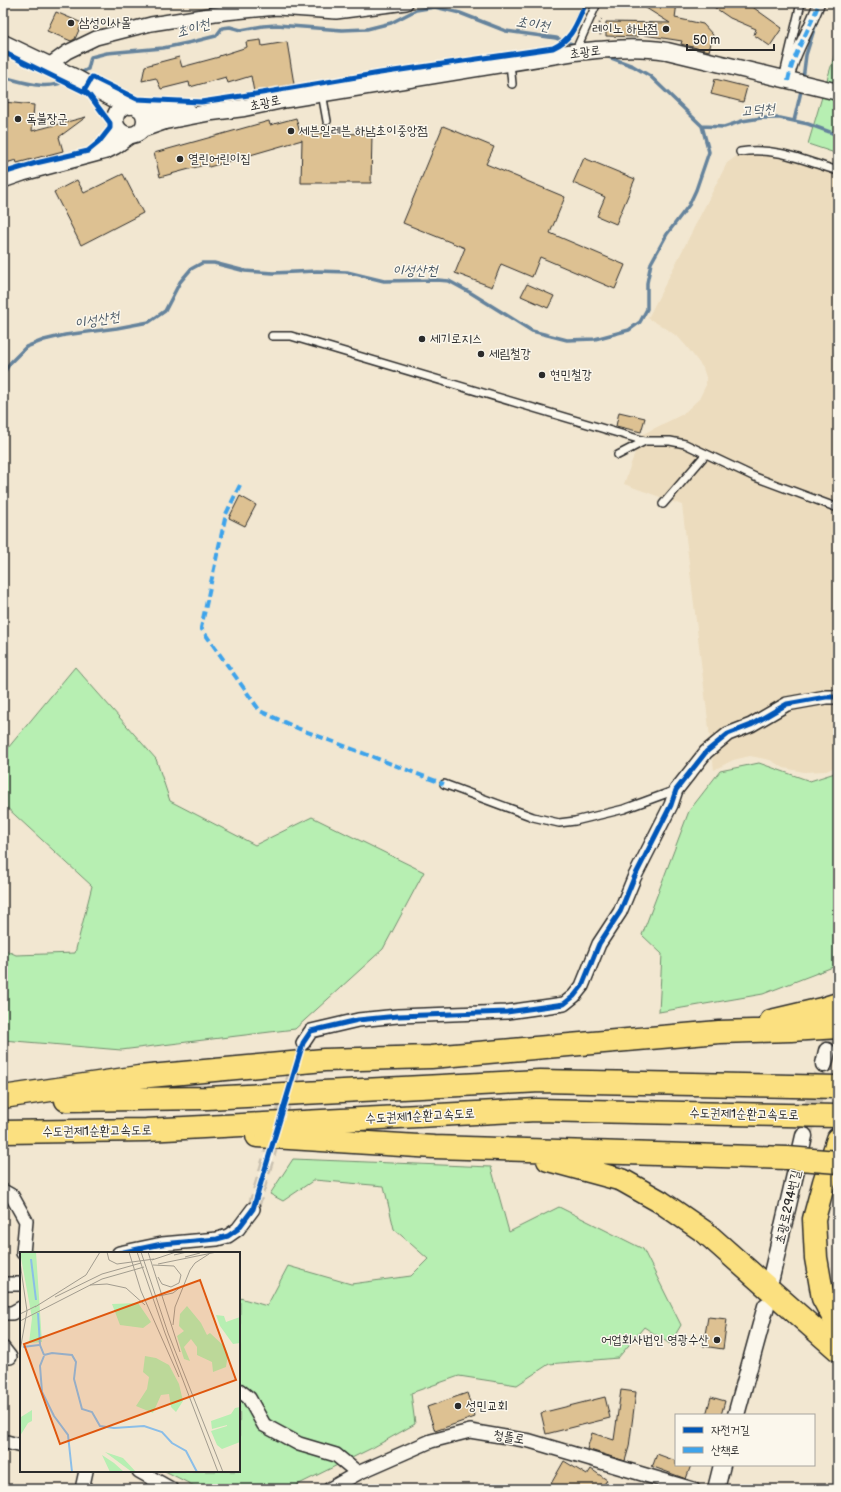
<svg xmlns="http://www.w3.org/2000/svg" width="841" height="1492" viewBox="0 0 841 1492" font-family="'Balsamiq Sans','Poor Story',sans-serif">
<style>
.built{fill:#ecdcbe}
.green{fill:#b7efb2;stroke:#718d6e}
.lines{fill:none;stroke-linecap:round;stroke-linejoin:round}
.stream{stroke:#65839c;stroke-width:3.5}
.building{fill:#ddc192;stroke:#2b2b2b}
.minor-tunnel{stroke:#cac1b0;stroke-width:13;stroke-dasharray:13 6;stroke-linecap:butt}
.tertiary-tunnel{stroke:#cac1b0;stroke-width:16;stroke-dasharray:16 8;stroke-linecap:butt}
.service-casing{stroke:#2b2b2b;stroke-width:10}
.pedestrian-casing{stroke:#2b2b2b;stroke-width:13}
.minor-casing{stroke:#2b2b2b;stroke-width:16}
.tertiary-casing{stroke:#2b2b2b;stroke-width:19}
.motorway-casing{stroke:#2b2b2b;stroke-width:25}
.path{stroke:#2b2b2b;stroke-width:2;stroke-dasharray:1 3;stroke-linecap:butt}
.service{stroke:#fbf7ec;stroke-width:7}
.pedestrian{stroke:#fbf7ec;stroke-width:10}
.minor{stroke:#fbf7ec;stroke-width:13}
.tertiary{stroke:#fbf7ec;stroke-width:16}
.motorway{stroke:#fbe080;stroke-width:22}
.motorway-bridge-casing{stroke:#2b2b2b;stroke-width:25;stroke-linecap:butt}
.motorway-bridge{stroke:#fbe080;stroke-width:22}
.quiet{stroke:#3ea3eb;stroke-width:4;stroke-dasharray:8 4;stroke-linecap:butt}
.cycleway-casing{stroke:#fbf7ec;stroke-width:8}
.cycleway{stroke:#0057b8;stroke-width:5}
.poi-dot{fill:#2b2b2b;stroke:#fbf7ec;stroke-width:1.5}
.labels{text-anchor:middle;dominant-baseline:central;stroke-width:3;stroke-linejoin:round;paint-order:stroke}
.poi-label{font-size:13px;fill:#2b2b2b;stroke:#fbf7ec;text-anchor:start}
.street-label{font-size:13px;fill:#2b2b2b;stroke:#fbf7ec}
.water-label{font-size:14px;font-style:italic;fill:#485764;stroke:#fbf7ec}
.inset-river{fill:none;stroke:#8bbee8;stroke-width:2}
.inset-road{fill:none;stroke:#a29c8f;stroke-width:1}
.view{fill:#df570e;fill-opacity:0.15;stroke:#df570e;stroke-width:2}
.inset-edge{fill:none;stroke:#2b2b2b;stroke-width:2}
</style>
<rect width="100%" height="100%" fill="#f2e7d1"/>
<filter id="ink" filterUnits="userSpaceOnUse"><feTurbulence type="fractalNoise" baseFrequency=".025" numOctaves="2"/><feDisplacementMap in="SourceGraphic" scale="8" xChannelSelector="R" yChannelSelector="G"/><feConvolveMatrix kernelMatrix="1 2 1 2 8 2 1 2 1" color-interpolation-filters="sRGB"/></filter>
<g filter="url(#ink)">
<path class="built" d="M758 152 777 155 838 173V766L826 771 804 772 784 768 770 760 750 756 733 760 714 770 682 505 624 484 641 435 683 414 699 399 706 385V377L703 368 687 347 679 338 667 329 648 318 727 163 738 155Z"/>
<path class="green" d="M838 43V154L808 144Z
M75 667 156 759 170 801 255 845 312 817 424 872 383 949 295 1029 121 1050 3 1040V949L16 955 75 953 92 886 3 804V754Z
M759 763 810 781 838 772V965L763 994 659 1012 662 954 642 935 689 811 720 771Z
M293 1159 491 1167 509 1232 559 1207 643 1249 681 1325 670 1344 644 1327 618 1358 549 1364 517 1385 459 1376 411 1393 415 1424 374 1447 289 1489H200L165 1471H239L240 1298 267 1306 288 1266 351 1284 411 1276 428 1259 394 1229 384 1186 314 1180 283 1201 270 1194Z"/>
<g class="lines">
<path class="stream" d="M606 56 633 66 650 76 702 126
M79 74 88 69 91 57 107 53 163 48 192 42 216 36 222 28 230 27 241 30 263 26 277 25 342 30 367 29 391 23 416 10 435 7 460 13 506 31 556 38 577 46
M3 77C26 83 46 91 69 80
M803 79 806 55 816 23
M794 121 802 87
M702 126 724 127 742 121 761 118H780L808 124 838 135
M3 374 10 363 26 347 44 340 65 335 117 328 149 322 165 311 180 282 191 269 202 263H214L245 271 273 273 317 271 347 272 384 281 437 280 449 281 471 293 532 331 567 340 595 339 629 330 640 322 647 309V283L651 263 667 234 689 205 696 190 709 152 702 126"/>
</g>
<path class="building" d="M638 3H677L675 18 703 24 713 35 709 51 681 44 682 41 638 34V37L606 36V22L670 23Z
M708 3H747L782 28 770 46 754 35 756 29 730 18Z
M56 12 82 23 75 39 71 41 47 31Z
M261 40 262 46 287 42 294 84 254 92 251 76 228 83 226 77 190 87 189 82 161 89 156 78 142 81 145 66 179 57 182 67 219 57V56L247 47 246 42Z
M715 79 747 87 743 102 711 94Z
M4 102 34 105 32 131 86 117 59 137 63 151 17 163 16 160 3 164Z
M296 118 300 133 372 134 371 183H301L302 140 209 167 208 164 160 177 154 153 269 121 270 125Z
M443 126 494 147 486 164 565 197 550 233 625 265 615 289 540 257 532 277 501 264 492 287 455 273 465 248 403 223Z
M584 158 635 179 616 224 597 216 605 197 573 183Z
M123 174 143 213 81 245 54 192 77 180 84 193Z
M527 284 554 296 548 308 521 296Z
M619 412 645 418 641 432 616 426Z
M240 496 256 505 245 526 229 518Z
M708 1317 727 1319 723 1349 703 1346Z
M621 1390 636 1392 629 1447 625 1461 587 1449 592 1433 614 1440Z
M467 1393 475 1417 435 1431 427 1407Z
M605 1397 610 1418 546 1434 541 1413Z
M711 1397 725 1401 721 1415H706Z
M657 1454 676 1461V1465H691L686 1479 651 1466 653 1465Z
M564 1461 587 1475 591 1469 607 1480 601 1489H548Z"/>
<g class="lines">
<path class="minor-tunnel" d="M253 1209 303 1043"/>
<path class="tertiary-tunnel" d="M827 1051 837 1018
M804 1136 824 1064"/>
<defs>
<path id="service" d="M575 52 597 3
M510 63 512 84
M783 79 801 3
M322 93 327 121
M740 152C774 146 806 161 838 171
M272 336H291L645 441H670L685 444 755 477 838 508
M618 455 645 441
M663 504 706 454
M444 784 533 817 559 823 575 821 624 809 676 790"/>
<path id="pedestrian" d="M788 81C793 53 810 29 819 3"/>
<path id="minor" d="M49 65 67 52 96 38 151 24 215 14 277 8 336 12 406 3
M103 150 114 138 117 126
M3 181 23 174 106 152 116 147 134 134
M303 1043 311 1031 358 1020 398 1016 507 1012 564 1004 574 996 582 986 599 944 620 912 634 878 671 805 676 790 706 752 728 734 751 725 787 704 826 697H838
M3 1191 12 1196 26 1221 23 1253
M119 1253 162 1244 217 1239 228 1236 238 1229 253 1209
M3 1284H21
M3 1313H12L21 1308
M3 1348 10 1357
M239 1390 249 1398 264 1425 299 1444 336 1455 358 1473
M3 1441 21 1446
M139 1471 171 1489
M82 1489 86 1471
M330 1489 358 1473 431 1441 470 1431 530 1441 693 1489"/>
<path id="tertiary" d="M3 43 74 77 114 99 130 106
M115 120a15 15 0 1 1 30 0a15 15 0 1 1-30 0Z
M138 108 154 110 187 111
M142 129 165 121 212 112 244 108 287 99 575 52C606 49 637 46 667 51L838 92
M824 1064 827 1051
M771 1278 804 1136
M736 1415 766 1306
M716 1489 722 1465"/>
<path id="motorway" d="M771 1021 822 1009 838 1004
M3 1097 139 1077 324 1060 431 1057 719 1032 791 1030 838 1027
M66 1100 207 1098 540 1081 838 1087
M3 1132 146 1130 536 1110 838 1116
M257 1136 434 1147 787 1158
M838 1139 824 1182 814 1219 816 1258 823 1298 838 1326
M548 1160 622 1180 661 1202 706 1233 838 1350"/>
</defs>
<use href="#service" class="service-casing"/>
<use href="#pedestrian" class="pedestrian-casing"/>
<use href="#minor" class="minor-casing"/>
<use href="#tertiary" class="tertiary-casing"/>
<use href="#motorway" class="motorway-casing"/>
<path class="path" d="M601 19 598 28 601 36
M567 39 574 30"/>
<use href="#service" class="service"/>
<use href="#pedestrian" class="pedestrian"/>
<use href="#minor" class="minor"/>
<use href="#tertiary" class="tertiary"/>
<use href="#motorway" class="motorway"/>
<defs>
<path id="motorway-bridge" d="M787 1158 838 1162"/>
</defs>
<use href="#motorway-bridge" class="motorway-bridge-casing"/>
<use href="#motorway-bridge" class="motorway-bridge"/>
<path class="quiet" d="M788 81C793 53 810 29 819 3
M240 485 226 514 201 628 260 711 297 728 444 784"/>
<defs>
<path id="cycleway" d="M3 52 87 93 90 96 110 123V128L99 142 88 151 36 163 3 173
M84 91 92 77 137 99 201 102 262 93 380 73 553 48C573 39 577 22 586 3
M119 1253 162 1244 217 1239 228 1236 238 1229 253 1209 303 1043 311 1031 358 1020 398 1016 507 1012 564 1004 574 996 582 986 599 944 620 912 634 878 671 805 676 790 706 752 728 734 751 725 787 704 826 697H838"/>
</defs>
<use href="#cycleway" class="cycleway-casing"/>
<use href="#cycleway" class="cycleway"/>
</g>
</g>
<g class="poi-dot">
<circle cx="71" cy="23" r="4"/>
<circle cx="666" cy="29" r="4"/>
<circle cx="18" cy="119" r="4"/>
<circle cx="291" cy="131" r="4"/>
<circle cx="180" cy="159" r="4"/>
<circle cx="422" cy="339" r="4"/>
<circle cx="481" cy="354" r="4"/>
<circle cx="542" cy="375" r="4"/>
<circle cx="717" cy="1340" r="4"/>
<circle cx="458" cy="1406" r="4"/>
</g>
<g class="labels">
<g class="poi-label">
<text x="79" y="23">삼성이사몰</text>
<text x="658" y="29" text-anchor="end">레이노 하남점</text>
<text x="26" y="119">독불장군</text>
<text x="299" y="131">세븐일레븐 하남초이중앙점</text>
<text x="188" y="159">열린어린이집</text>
<text x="430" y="339">세기로지스</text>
<text x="489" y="354">세림철강</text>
<text x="550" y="375">현민철강</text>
<text x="709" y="1340" text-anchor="end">어업회사법인 영광수산</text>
<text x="466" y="1406">성민교회</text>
</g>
<g class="street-label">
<text transform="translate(585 52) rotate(-7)">초광로</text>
<text transform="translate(265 103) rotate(-12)">초광로</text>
<text transform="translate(744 1114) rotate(1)">수도권제1순환고속도로</text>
<text transform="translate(420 1116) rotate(-3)">수도권제1순환고속도로</text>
<text transform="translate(97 1131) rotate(-1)">수도권제1순환고속도로</text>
<text transform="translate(788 1207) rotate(-77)">초광로294번길</text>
<text transform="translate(509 1437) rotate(10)">청뜰로</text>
</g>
<g class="water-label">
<text transform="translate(533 24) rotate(9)">초이천</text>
<text transform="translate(193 28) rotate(-16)">초이천</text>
<text transform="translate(758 110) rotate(-5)">고덕천</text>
<text x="415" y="270">이성산천</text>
<text transform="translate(97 320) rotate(-10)">이성산천</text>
</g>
</g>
<g transform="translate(20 1252)">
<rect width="220" height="220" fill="#f2e7d1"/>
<path d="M0 0H16L22 90 9 91 12 66ZM118 51 131 70 123 76 100 73 92 52ZM167 54 181 71 187 83 190 81 205 95 208 102 206 115 193 120 192 110 177 103V95L171 87 164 95 170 109 164 107 157 84 164 79 159 74 160 62ZM196 63 204 64 206 70 220 65V91L213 92 200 74ZM125 104 136 106 149 113 159 132 163 149 156 160 151 155 149 142 141 143 133 161 116 154 127 137 129 125 123 120ZM220 155V190L202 197 197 193 191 179 207 174V173L192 177 191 169 211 162 215 156ZM12 158V169L8 171 0 184 1 165ZM85 200 103 206 116 220H112ZM82 203 94 211 104 220H90Z" fill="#b7efb2"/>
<path class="inset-river" d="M11 7 16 48M18 61 20 93 24 103M3 95 19 93M24 103 32 101 52 103 56 110 54 127 62 157 72 160 80 174 94 176 124 174 142 180 152 191 166 199 177 220M24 104 20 114 22 140 34 164 48 183 52 220"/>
<path class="inset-road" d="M87 0 89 8 97 12 134 7M109 0 121 39 159 125M117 0 145 81 198 220M121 0 148 81 203 220M128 0 160 100M154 3 167 0M165 5 180 1M132 8 156 0M0 10 7 59 0 99M138 12 197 0M133 13 154 14 161 23 159 31 151 35 142 32 138 25M70 33 87 32 106 36 125 53M139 44 153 41 162 34M35 45 82 22 121 11M15 55 66 23 80 0M0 62 16 54M0 69 82 27 124 15M153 73 155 55 170 18 175 11 189 2"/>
<path class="view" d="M180 28 216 128 40 192 4 92Z"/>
<rect width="220" height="220" class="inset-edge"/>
</g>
<rect width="841" height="1492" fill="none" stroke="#fbf7ec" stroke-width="16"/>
<rect x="8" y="8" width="825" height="1476" fill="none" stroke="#2b2b2b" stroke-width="1.5" filter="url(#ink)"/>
<rect x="675" y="1414" width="140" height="52" fill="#fbf7ec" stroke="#a8a59f"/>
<rect x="683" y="1427" width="20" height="6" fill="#0057b8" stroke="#a8a59f"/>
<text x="711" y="1434" font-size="12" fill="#2b2b2b">자전거길</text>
<rect x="683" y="1447" width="20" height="6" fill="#3ea3eb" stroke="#a8a59f"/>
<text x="711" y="1454" font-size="12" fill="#2b2b2b">산책로</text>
<path d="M687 44v6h87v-6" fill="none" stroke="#2b2b2b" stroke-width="2"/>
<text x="693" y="44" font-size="12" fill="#2b2b2b" stroke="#fbf7ec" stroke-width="3" paint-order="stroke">50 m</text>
</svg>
